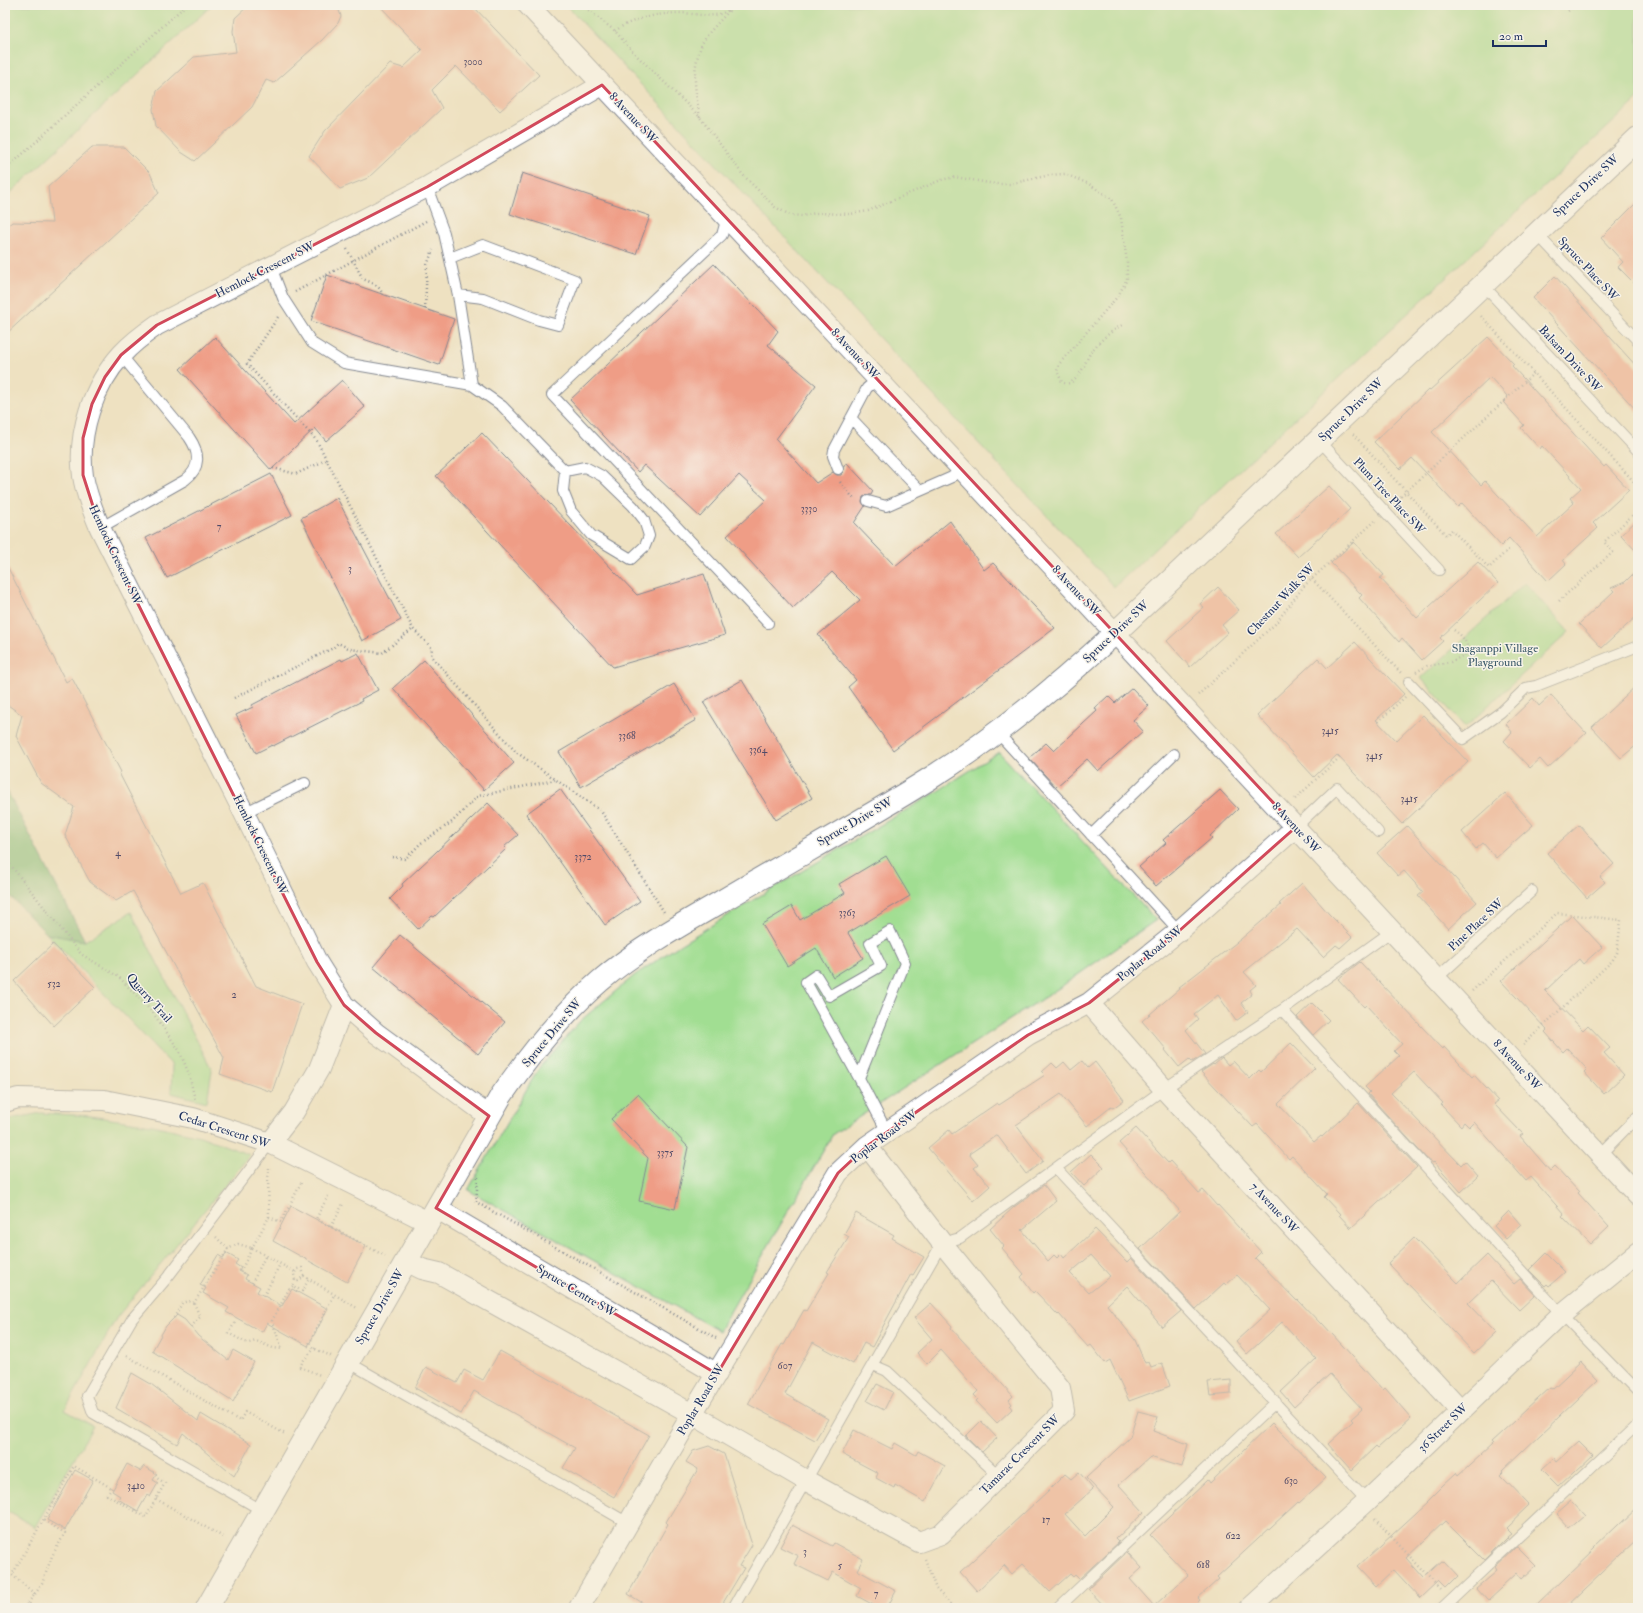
<svg xmlns="http://www.w3.org/2000/svg" width="1643" height="1613" viewBox="0 0 1643 1613" font-family="'IM FELL Double Pica',serif">
<style>
.green{fill:#a1de92;stroke:#5e8678}
.forest{fill:#80bd7c;stroke:#4e766d}
.building{fill:#ef9d86;fill-rule:evenodd}
.lines{fill:none;stroke-linecap:round;stroke-linejoin:round}
.service-casing{stroke:#848890;stroke-width:12}
.minor-casing{stroke:#848890;stroke-width:22}
.tertiary-casing{stroke:#848890;stroke-width:24}
.path{stroke:#848890;stroke-width:2.5;stroke-dasharray:1 3;stroke-linecap:butt}
.service{stroke:#fff;stroke-width:10}
.minor{stroke:#fff;stroke-width:20}
.tertiary{stroke:#fff;stroke-width:22}
.marked{fill:none;stroke:#d1495b;stroke-width:3;stroke-linejoin:round}
.labels{text-anchor:middle;dominant-baseline:central;stroke-width:3;stroke-linejoin:round;paint-order:stroke}
.number-label{font-size:10px;fill:#504a68}
.street-label{font-size:12px;fill:#1b2f5e;stroke:#f7f3e8}
.park-label{font-size:12px;fill:#3c5b6b;stroke:#f7f3e8}
</style>
<rect width="100%" height="100%" fill="#f7f3e8"/>
<filter id="ink" filterUnits="userSpaceOnUse"><feTurbulence type="fractalNoise" baseFrequency=".025" numOctaves="2"/><feDisplacementMap in="SourceGraphic" scale="8" xChannelSelector="R" yChannelSelector="G"/><feConvolveMatrix kernelMatrix="1 2 1 2 8 2 1 2 1" color-interpolation-filters="sRGB"/></filter>
<filter id="wash" filterUnits="userSpaceOnUse"><feTurbulence type="fractalNoise" baseFrequency=".012" numOctaves="4" result="noise"/><feDisplacementMap in="SourceGraphic" scale="16" xChannelSelector="R" yChannelSelector="G"/><feGaussianBlur stdDeviation="0.9" result="paint"/><feColorMatrix in="noise" values="0 0 0 0 0 0 0 0 0 0 0 0 0 0 0 0 0 1.4 0 .05"/><feComposite in="paint" operator="in"/></filter>
<g filter="url(#wash)">
<rect width="100%" height="100%" fill="#eee1c1"/>
<path class="green" d="M5 5H212L5 198Z
M566 5H1638V99L1114 587Z
M1525 583 1569 632 1465 727 1421 678Z
M999 752 1156 920 1062 986 833 1134 719 1331 468 1190 539 1068 580 1021 635 975 681 944 753 900 930 796Z
M131 912 212 1070 207 1102 171 1093 172 1065 47 934 85 941Z
M41 1113 90 1116 152 1125 200 1136 250 1155 117 1317 65 1410 93 1426 35 1527 5 1510V1120Z"/>
<path class="forest" d="M5 787 85 941 47 934 5 891Z"/>
<g id="blocks">
<path class="building" d="M249 5H337L341 16 338 23 322 40 274 83 266 80 252 107 195 161 181 152 156 126 153 109 157 91 194 57 236 52 233 31 235 18Z
M379 5H472L539 75 500 111 456 66 432 90 442 108 368 178 340 189 309 156 325 131 390 64 403 68 422 50Z
M92 147H124L150 173 159 193 5 335V228L12 222 52 223 48 187Z
M522 173 650 216 636 254 510 214Z
M1638 201V287L1618 267 1623 262 1601 238Z
M714 264 778 331 768 345 816 385 776 439 816 483 833 472 837 475H841L844 470V465L847 463 873 491 871 495H867L863 497 862 502 865 506 854 523 895 566 950 521 984 570 993 563 1055 628 893 750 848 687 856 680 818 635 860 600 832 572 793 608 727 536 766 500 739 475 700 517 644 465 638 472 570 400Z
M327 275 454 319 439 365 311 321Z
M1555 276 1638 368V412L1533 298Z
M215 337 294 424 342 380 365 407 326 441 315 428 271 470 180 369Z
M1488 337 1514 364 1512 366 1604 467 1606 465 1629 490 1593 523 1598 528 1563 560 1566 564 1548 581 1509 538 1501 546 1462 503 1458 507 1412 458 1400 469 1374 442 1428 390 1429 391ZM1490 377 1508 397 1503 402 1524 425 1521 428 1540 449 1542 446 1581 488 1570 498 1574 503 1537 537 1485 481 1481 485 1432 432Z
M482 433 637 595 704 574 725 635 613 667 436 476Z
M271 474 292 515 167 578 146 538Z
M1329 486 1350 509 1298 557 1276 534Z
M337 498 401 620 362 641 301 518Z
M1638 519V553L1621 535Z
M1354 542 1384 575 1380 578 1417 618 1478 562 1498 583 1440 638 1443 641 1422 660 1402 638 1399 642 1359 598 1362 595 1331 563Z
M5 562 66 682 72 678 121 772 119 773 181 893 203 883 256 986 302 1004 272 1092 220 1074 224 1058 133 891 116 901 90 882 65 835 74 807 41 783 16 736 22 715 5 703Z
M1638 569V615L1602 648 1579 624 1614 591 1611 588 1625 582Z
M1218 587 1239 610 1222 625 1228 632 1190 667 1167 641 1204 607 1200 604Z
M1355 642 1404 694 1376 720 1396 741 1423 715 1468 762 1402 824 1337 755 1314 777 1257 715 1318 658 1327 668Z
M358 653 378 690 361 699 362 701 273 746 272 745 256 753 236 715 253 707 252 705 302 679 341 659 342 661Z
M424 660 514 763 484 790 393 688Z
M742 680 812 798 776 820 703 702Z
M674 684 696 720 581 787 559 752Z
M1638 684V744L1621 758 1592 727Z
M1132 688 1149 706 1133 720 1143 731 1098 771 1087 759 1056 787 1029 758 1046 743 1054 751 1097 711 1095 708 1108 696 1115 703Z
M1551 695 1586 733 1548 768 1540 759 1530 768 1504 741 1512 732 1506 724 1533 698 1539 706Z
M560 789 640 901 605 925 526 814Z
M1220 790 1238 809 1210 836 1212 838 1156 886 1139 867 1166 843 1163 840Z
M1505 793 1533 825 1496 858 1483 843 1476 849 1462 832Z
M488 803 518 835 504 847 506 849 434 917 432 916 418 929 390 899 403 886 402 884Z
M1579 825 1614 864 1600 877 1605 882 1587 898 1547 853Z
M1407 826 1477 902 1448 929 1418 896 1423 892 1404 871 1398 876 1377 853Z
M886 856 910 896 848 933 863 958 833 977 816 948 787 966 762 924 792 906 800 920 845 893 839 884Z
M1302 883 1329 914 1352 937 1340 948 1336 945 1323 957 1297 929 1244 972 1256 985 1250 990 1252 994 1241 1003 1248 1012 1236 1021 1218 995 1194 1014 1198 1019 1186 1030 1205 1054 1192 1062 1189 1059 1179 1067 1165 1050 1166 1049 1142 1021 1179 989 1178 988 1241 939 1281 905 1279 904Z
M1572 915 1602 947 1583 964 1579 959 1545 991 1583 1030 1588 1025 1610 1048 1604 1053 1624 1075 1604 1094 1584 1072 1587 1069 1567 1048 1563 1052 1545 1032 1547 1030 1501 981Z
M400 935 505 1022 478 1054 373 967Z
M53 944 95 987 54 1026 14 981Z
M1360 962 1421 1026 1443 1049 1444 1047 1472 1077 1474 1075 1498 1101 1494 1104 1523 1134 1520 1136 1550 1171 1555 1166 1579 1192 1578 1193 1609 1227 1590 1245 1562 1216 1564 1214 1531 1177 1526 1181 1474 1122 1469 1127 1464 1122 1461 1126 1441 1105 1443 1103 1414 1072 1391 1093 1461 1165 1465 1161 1478 1176 1461 1192 1434 1162 1433 1163 1426 1158 1368 1094 1370 1092 1365 1087 1399 1056 1394 1051 1402 1044 1366 1005 1364 1007 1338 979Z
M1312 1003 1329 1020 1313 1035 1297 1017Z
M1291 1043 1315 1068 1278 1104 1314 1142 1321 1136 1322 1137 1358 1103 1417 1167 1351 1228 1339 1215 1340 1214 1324 1197 1327 1194 1292 1156 1289 1159 1257 1124 1253 1127 1201 1072 1213 1064 1214 1065 1222 1058 1228 1065 1233 1061 1250 1079 1259 1070 1261 1072Z
M1082 1061 1088 1068 1095 1062 1124 1100 1113 1108 1111 1107 1087 1126 1061 1094 1016 1125 1043 1161 1026 1174 997 1135 969 1154 978 1165 974 1168 990 1186 973 1201 928 1148 949 1130 952 1134 997 1103 999 1105 1045 1075 1042 1072 1052 1063 1057 1068 1064 1062 1071 1070Z
M638 1094 688 1147 675 1209 639 1201 648 1158 611 1119Z
M1136 1128 1168 1163 1170 1161 1199 1193 1203 1190 1217 1206 1218 1205 1261 1252 1255 1258 1297 1301 1298 1300 1321 1324 1322 1323 1383 1390 1385 1388 1411 1418 1378 1448 1376 1446 1351 1470 1328 1444 1353 1421 1351 1419 1362 1409 1330 1374 1294 1407 1281 1392 1316 1359 1282 1322 1247 1354 1236 1341 1270 1310 1237 1275 1226 1285 1224 1283 1196 1309 1140 1249 1180 1211 1119 1143Z
M1091 1154 1104 1167 1084 1186 1071 1172Z
M1044 1185 1056 1201 1022 1230 1048 1261 1054 1255 1057 1258 1061 1254 1064 1258 1095 1229 1127 1262 1131 1258 1181 1311 1162 1327 1127 1286 1107 1305 1135 1340 1145 1363 1149 1362 1151 1367 1162 1363 1170 1386 1129 1401 1110 1360 1105 1363 1091 1345 1088 1347 1059 1314 1058 1315 1035 1291 1033 1293 1021 1277 1024 1274 1002 1248 1004 1246 990 1229 1014 1207ZM1091 1255 1110 1276 1089 1293 1070 1273Z
M291 1206 366 1246 347 1282 273 1241Z
M1509 1211 1521 1225 1506 1239 1494 1226Z
M856 1213 894 1235 892 1238 924 1257 913 1275 911 1274 872 1347 864 1343 853 1364 813 1342 785 1394 828 1419 815 1440 748 1404 782 1344 784 1345 804 1310 806 1311 829 1273 827 1272 849 1237 844 1234Z
M1414 1238 1458 1283 1487 1255 1514 1284 1520 1279 1535 1295 1519 1310 1491 1281 1468 1303 1496 1332 1474 1353 1388 1263Z
M226 1253 238 1260 235 1264 241 1268 239 1271 247 1275 245 1279 260 1287 257 1292 282 1306 292 1289 328 1309 308 1346 267 1323 262 1332 226 1312 229 1308 203 1293 206 1288 200 1285 218 1255 223 1258Z
M1546 1253 1565 1272 1549 1286 1547 1284 1545 1286 1529 1270Z
M931 1303 952 1326 951 1328 1013 1396 1009 1400 1012 1404 1010 1406 1012 1409 997 1423 976 1401 978 1399 974 1395 978 1391 941 1350 927 1364 917 1353 932 1339 914 1318Z
M177 1315 185 1320 198 1336 228 1360 233 1350 254 1362 233 1402 152 1351 166 1326Z
M500 1351 649 1435 614 1497 563 1468 575 1448 474 1391 461 1414 415 1388 426 1367 457 1383 464 1370 483 1380Z
M1581 1362 1598 1380 1503 1470 1504 1471 1500 1475 1529 1505 1506 1527 1511 1532 1507 1535 1508 1536 1484 1560 1445 1521 1406 1558 1424 1578 1443 1561 1457 1576 1445 1588 1439 1582 1421 1599 1394 1570 1376 1587 1357 1567 1428 1502 1427 1501 1443 1485 1456 1473 1458 1476 1493 1444 1491 1442 1514 1421 1550 1388 1552 1389Z
M132 1373 151 1384 198 1421 201 1414 251 1444 234 1476 183 1433 177 1444 116 1408Z
M1231 1380V1394L1210 1396 1208 1382Z
M877 1384 893 1392 884 1410 867 1401Z
M1138 1411 1158 1416 1153 1431 1188 1444 1182 1467 1150 1457 1119 1485 1144 1512 1116 1539 1119 1542 1079 1579 1075 1575 1073 1577 1070 1574 1050 1592 1023 1564 1012 1574 1004 1565 977 1591 960 1572 1048 1491 1065 1474 1071 1479 1079 1472 1093 1489 1065 1514 1085 1536 1114 1507 1086 1478 1130 1437Z
M981 1421 997 1438 982 1452 966 1436Z
M1272 1423 1326 1478 1299 1503 1298 1502 1217 1577 1219 1579 1198 1598 1200 1600 1192 1608H1106L1088 1589 1127 1552 1142 1568 1130 1579 1154 1606 1188 1575 1150 1535 1208 1480 1210 1483Z
M854 1430 892 1449 895 1443 916 1455 918 1451 945 1466 925 1502 895 1485 894 1488 876 1478 878 1473 842 1454Z
M1579 1442 1592 1455 1558 1487 1541 1470 1554 1458 1557 1462Z
M709 1446 724 1454 752 1545 739 1566 744 1568 720 1608H651L628 1594 668 1524 666 1522 698 1469 686 1462 693 1451Z
M127 1464 140 1471 144 1466 157 1474 153 1480 158 1483 150 1497 147 1495 138 1511 118 1499 120 1496 112 1491Z
M75 1470 93 1480 65 1530 47 1520Z
M1571 1501 1585 1516 1570 1529 1556 1514Z
M1638 1506V1538L1564 1608H1534L1596 1548 1595 1547Z
M792 1525 832 1546 834 1543 863 1559 857 1570 896 1591 887 1608H879L857 1596 861 1588 833 1572 828 1581 794 1564 798 1556 780 1547Z
M1517 1546 1536 1565 1521 1579 1517 1574 1488 1601 1476 1588 1495 1572 1493 1569Z"/>
</g>
</g>
<g filter="url(#ink)">
<use href="#blocks" fill-opacity="0" stroke="#848890" stroke-width="1"/>
<g class="lines">
<defs>
<path id="service" d="M427 187 444 233 458 295 472 385 502 406 565 471 563 491 571 511 591 535 631 559 645 546 649 536 644 520 633 506 602 476 585 467 565 471
M727 217 722 235 552 395 768 623
M1536 233 1638 341
M450 258 483 245 575 280 558 325 539 320 483 298 458 295
M271 267 283 298 312 343 344 363 472 385
M1483 285 1638 451
M851 418 920 491
M1319 440 1439 570
M838 469 833 456 834 450 867 388 878 379
M868 501 886 506 952 477 962 468
M100 528 185 480C201 468 200 453 189 437L121 355
M1409 682 1463 739 1501 712 1526 688 1536 686 1638 646
M998 733 1179 931
M244 813 305 783
M1296 827 1337 788 1378 832
M1091 835 1174 754
M1436 979 1532 891
M1282 1010 1392 931
M859 1078 806 982 816 975 829 996 881 966 870 943 890 931 905 963 859 1078 887 1132
M1600 1155 1638 1116
M1056 1168 1367 1501
M348 1362 628 1523
M873 1365 887 1371 999 1476
M263 1511 93 1413 87 1396 132 1319 167 1278 270 1143
M733 1608 942 1243 960 1238 1164 1089 1282 1010 1552 1304 1638 1392
M1058 1608 1276 1402
M1442 1608 1638 1423"/>
<path id="minor" d="M528 5 1115 633 1638 1196
M1089 1003 1164 1089 1461 1411
M5 1102 18 1098 104 1100 193 1118 270 1143 428 1222
M489 1116 376 1033 344 1005 317 962 244 813 100 528C93 511 86 494 83 476 77 433 93 386 122 354 132 343 144 334 157 325L427 187 602 85
M270 1143 294 1112 319 1069 344 1005
M436 1208 717 1374
M406 1261 422 1269 439 1273 692 1414 807 1481 919 1542 941 1534 1064 1411 1060 1388 942 1243 867 1146
M579 1608 692 1414 838 1173 867 1146 1028 1035 1089 1003 1179 931 1296 827
M1250 1608 1367 1501 1562 1314 1638 1252"/>
<path id="tertiary" d="M207 1608 501 1096C530 1054 562 1014 600 981 635 951 677 927 717 904 787 862 859 823 929 779 996 737 1057 687 1115 633L1638 138"/>
</defs>
<use href="#service" class="service-casing"/>
<use href="#minor" class="minor-casing"/>
<use href="#tertiary" class="tertiary-casing"/>
<path class="path" d="M582 5 615 31 633 52 699 116 743 175 775 207 790 215 802 216 816 213 850 214 868 211 941 180 955 177 995 184H1010L1050 175 1065 174 1089 184 1112 199 1121 218 1127 262V279L1118 296 1060 363 1057 371 1062 382C1066 384 1069 384 1073 381 1082 375 1085 361 1091 352 1100 340 1111 331 1124 324
M1568 11 1576 5
M615 31C631 19 656 14 676 13 697 12 716 23 735 5
M700 117C695 91 691 70 702 44 707 33 722 19 730 10
M5 170 186 5
M347 249 363 279C370 282 380 285 382 294
M295 292 426 221
M425 309 427 265 433 250
M1481 316 1638 486
M278 317 247 364 317 441 413 629 432 648 431 656 516 752 601 811 664 912
M1353 434 1446 535 1452 530 1489 568 1510 548
M273 468 296 474 326 460
M840 482 855 500
M1395 502 1534 373
M1312 579 1401 673
M1559 601 1613 552 1604 542 1638 510
M1416 672 1427 666 1451 662 1469 652C1466 640 1462 635 1452 629
M1198 695 1275 624 1304 586 1375 521
M234 698 333 648 338 643 350 649 382 653 413 629
M1378 722 1406 696
M1295 799 1340 757
M392 857 405 859 421 843 452 822 478 796 555 780
M5 858 81 954 119 977 153 1013 179 1050 189 1074 195 1100
M1472 991 1557 913 1621 920 1617 953 1612 961 1523 1045
M269 1168 268 1179 269 1217 252 1248 295 1272
M478 1177 476 1202 716 1338
M328 1196 316 1219 385 1256
M269 1217 281 1222 302 1181
M331 1227 343 1204
M216 1237 228 1249 238 1244 252 1248 241 1271
M304 1276 302 1268 297 1269 294 1274 295 1280 298 1281 304 1276 357 1308
M295 1280 293 1286 302 1291 309 1279
M252 1283 266 1255
M264 1296 280 1264
M174 1318 182 1303 188 1301 194 1303
M235 1323 228 1333 245 1342 249 1343 256 1341 273 1348 282 1349 272 1321 289 1289 293 1286
M191 1327 200 1317 194 1303 228 1249
M315 1348 303 1361 300 1367 320 1375
M127 1356 240 1421 245 1412 285 1434
M331 1356 308 1346 334 1295
M112 1488 107 1495 146 1517 165 1483 155 1477
M156 1499 225 1538
M1375 1519 1441 1590
M925 1559 936 1589 954 1608
M35 1594 42 1584 52 1556 65 1533 43 1520
M28 1603 35 1594 12 1575 74 1466 113 1489
M24 1608 28 1603 36 1608"/>
<use href="#service" class="service"/>
<use href="#minor" class="minor"/>
<use href="#tertiary" class="tertiary"/>
</g>
</g>
<path d="M0 0H1643V1613H0ZM602 85 1296 827 1179 931 1089 1003 1028 1035 867 1146 838 1173 717 1374 436 1208 489 1116 376 1033 344 1005 317 962 100 528 83 475V438L92 404 105 377 121 355 157 325 427 187Z" fill="#eee1c1" fill-opacity=".55" fill-rule="evenodd"/>
<path class="marked" d="M602 85 1296 827 1179 931 1089 1003 1028 1035 867 1146 838 1173 717 1374 436 1208 489 1116 376 1033 344 1005 317 962 100 528 83 475V438L92 404 105 377 121 355 157 325 427 187Z"/>
<g class="labels">
<g class="number-label">
<text x="473" y="62">3000</text>
<text x="809" y="509">3330</text>
<text x="219" y="527">7</text>
<text x="350" y="569">3</text>
<text x="1330" y="731">3415</text>
<text x="627" y="736">3368</text>
<text x="758" y="750">3364</text>
<text x="1374" y="756">3415</text>
<text x="1409" y="799">3415</text>
<text x="118" y="853">4</text>
<text x="583" y="857">3372</text>
<text x="847" y="913">3363</text>
<text x="54" y="984">532</text>
<text x="234" y="995">2</text>
<text x="665" y="1153">3375</text>
<text x="785" y="1366">607</text>
<text x="1291" y="1481">630</text>
<text x="136" y="1486">3410</text>
<text x="1046" y="1520">17</text>
<text x="1233" y="1536">622</text>
<text x="805" y="1552">3</text>
<text x="1203" y="1565">618</text>
<text x="840" y="1566">5</text>
<text x="876" y="1594">7</text>
</g>
<g class="street-label">
<text transform="translate(633 118) rotate(47)">8 Avenue SW</text>
<text transform="translate(1586 186) rotate(-43)">Spruce Drive SW</text>
<text transform="translate(1588 269) rotate(47)">Spruce Place SW</text>
<text transform="translate(265 270) rotate(-27)">Hemlock Crescent SW</text>
<text transform="translate(855 354) rotate(47)">8 Avenue SW</text>
<text transform="translate(1570 359) rotate(47)">Balsam Drive SW</text>
<text transform="translate(1351 410) rotate(-44)">Spruce Drive SW</text>
<text transform="translate(1389 496) rotate(47)">Plum Tree Place SW</text>
<text transform="translate(115 555) rotate(65)">Hemlock Crescent SW</text>
<text transform="translate(1076 591) rotate(47)">8 Avenue SW</text>
<text transform="translate(1281 600) rotate(-47)">Chestnut Walk SW</text>
<text transform="translate(1116 632) rotate(-43)">Spruce Drive SW</text>
<text transform="translate(855 822) rotate(-30)">Spruce Drive SW</text>
<text transform="translate(1296 828) rotate(47)">8 Avenue SW</text>
<text transform="translate(260 845) rotate(64)">Hemlock Crescent SW</text>
<text transform="translate(1476 925) rotate(-43)">Pine Place SW</text>
<text transform="translate(1150 954) rotate(-39)">Poplar Road SW</text>
<text transform="translate(149 998) rotate(48)">Quarry Trail</text>
<text transform="translate(552 1033) rotate(-50)">Spruce Drive SW</text>
<text transform="translate(1517 1065) rotate(47)">8 Avenue SW</text>
<text transform="translate(224 1130) rotate(18)">Cedar Crescent SW</text>
<text transform="translate(884 1137) rotate(-37)">Poplar Road SW</text>
<text transform="translate(1274 1208) rotate(47)">7 Avenue SW</text>
<text transform="translate(576 1291) rotate(31)">Spruce Centre SW</text>
<text transform="translate(380 1307) rotate(-60)">Spruce Drive SW</text>
<text transform="translate(701 1400) rotate(-59)">Poplar Road SW</text>
<text transform="translate(1443 1428) rotate(-44)">36 Street SW</text>
<text transform="translate(1020 1455) rotate(-45)">Tamarac Crescent SW</text>
</g>
<g class="park-label">
<text x="1495" y="648">Shaganppi Village<tspan x="1495" dy="14">Playground</tspan></text>
</g>
</g>
<rect width="1643" height="1613" fill="none" stroke="#f7f3e8" stroke-width="20"/>
<path d="M1493 40v6h53v-6" fill="none" stroke="#1b2f5e" stroke-width="2"/>
<text x="1499" y="40" font-size="12" fill="#1b2f5e" stroke="#f7f3e8" stroke-width="3" paint-order="stroke">20 m</text>
</svg>
